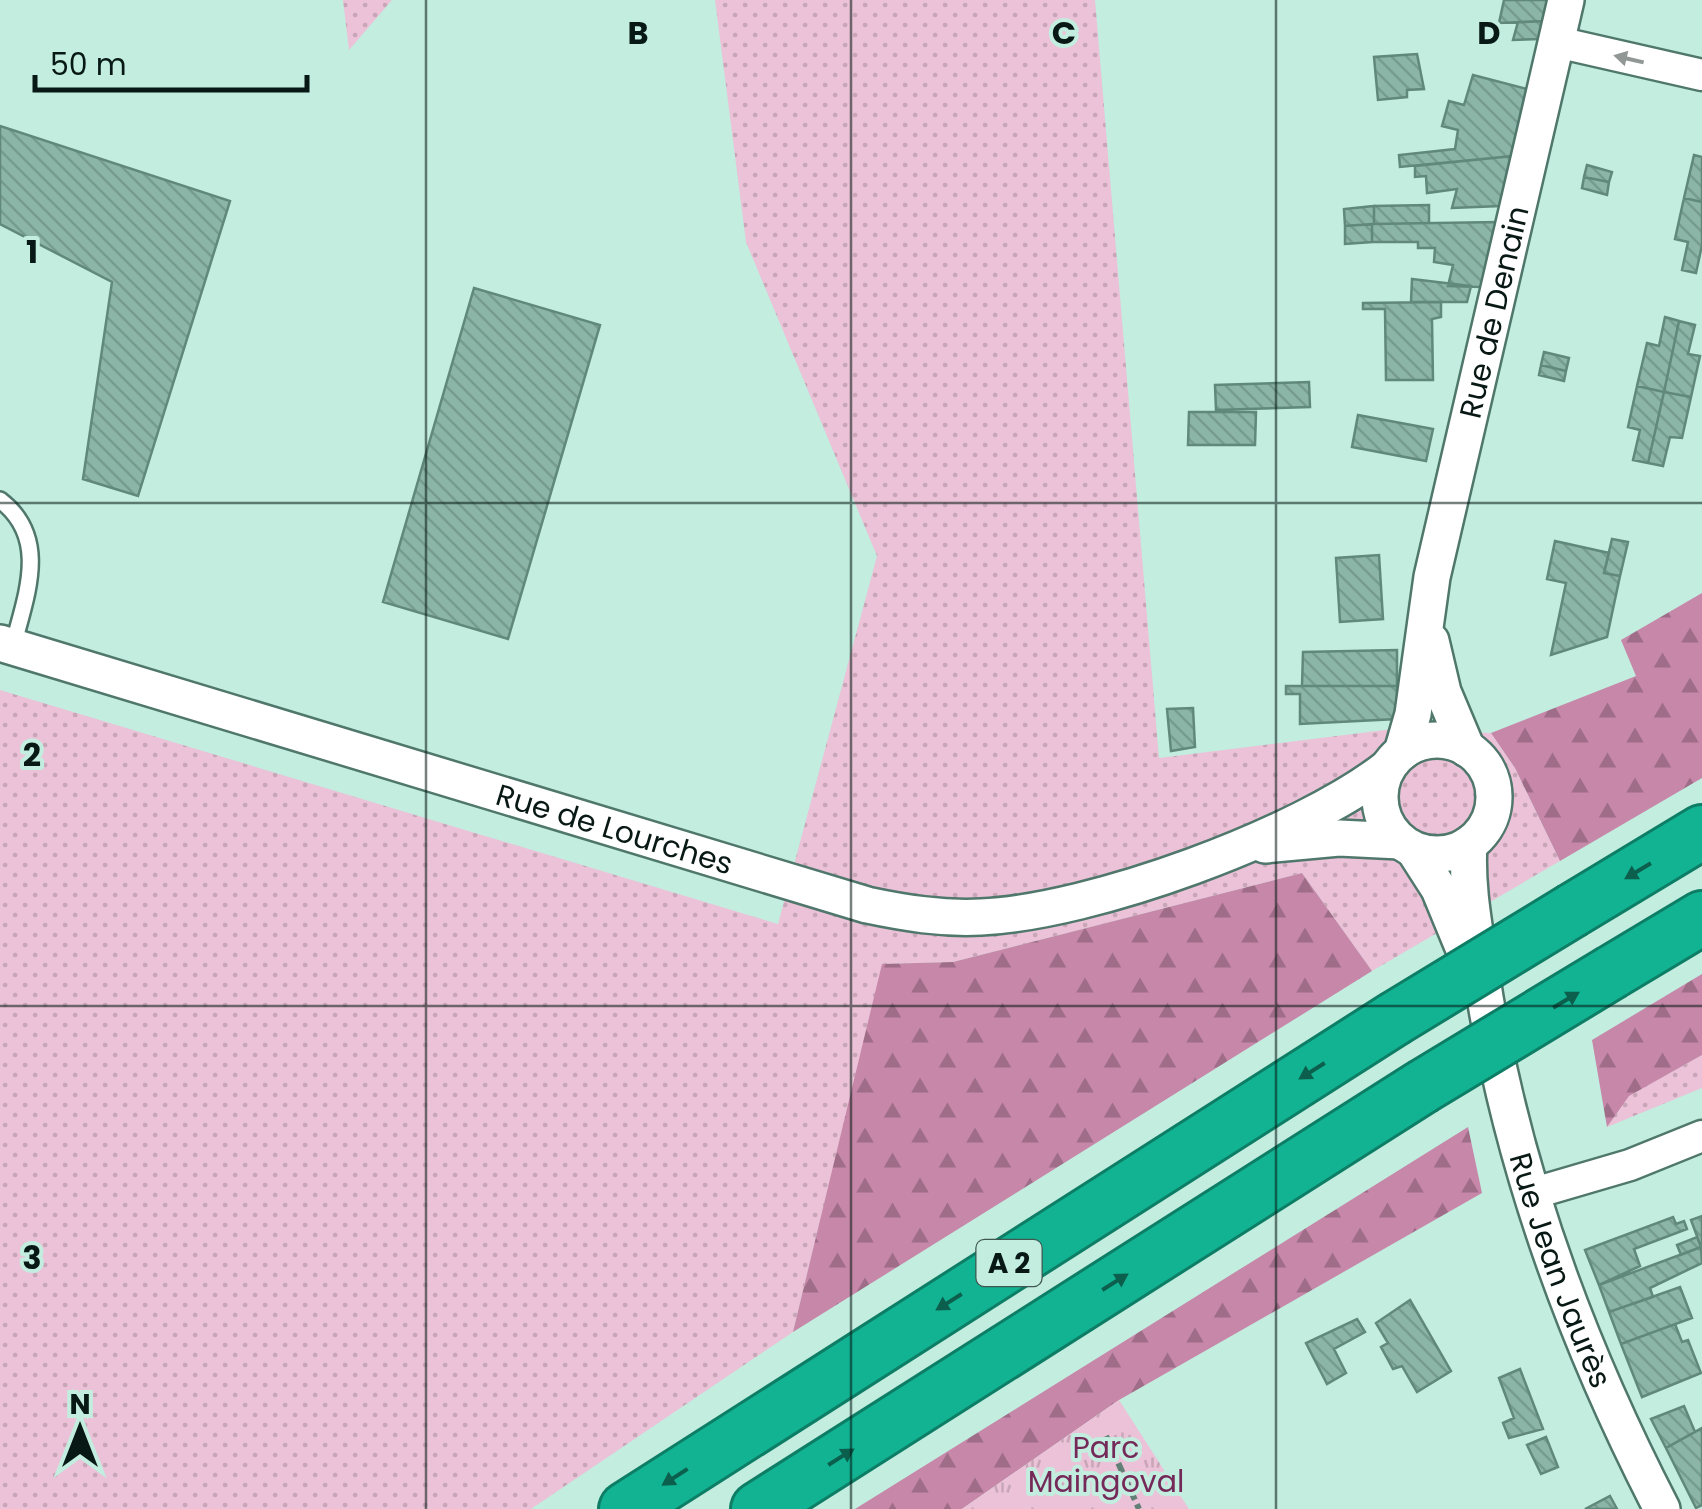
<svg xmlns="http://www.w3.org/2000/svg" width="1702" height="1509" viewBox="0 0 1702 1509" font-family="Poppins,sans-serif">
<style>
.grass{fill:url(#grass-dots)}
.forest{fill:url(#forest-firs)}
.park{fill:url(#park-tufts)}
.building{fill:url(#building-back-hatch);stroke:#60887b;stroke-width:2.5}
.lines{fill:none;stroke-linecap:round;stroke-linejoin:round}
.service-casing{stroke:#50776b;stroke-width:20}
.minor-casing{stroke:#50776b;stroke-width:35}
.tertiary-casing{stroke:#50776b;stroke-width:40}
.motorway-casing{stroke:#0e7d66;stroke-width:58}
.path{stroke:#638077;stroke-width:6;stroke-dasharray:10 5;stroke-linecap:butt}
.service{stroke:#fff;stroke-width:15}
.minor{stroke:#fff;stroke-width:30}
.tertiary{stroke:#fff;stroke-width:35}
.motorway{stroke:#11b392;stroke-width:52}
.motorway-bridge-casing{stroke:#0e7d66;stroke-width:58;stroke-linecap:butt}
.motorway-bridge{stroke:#11b392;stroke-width:52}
.oneway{fill:#909795}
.oneway2{fill:#0c5e4d}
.grid{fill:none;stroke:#081814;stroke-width:2.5;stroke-opacity:0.55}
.labels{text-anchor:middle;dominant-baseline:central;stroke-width:8;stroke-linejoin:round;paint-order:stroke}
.shield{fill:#c2eddf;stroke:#405851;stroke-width:2.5}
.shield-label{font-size:28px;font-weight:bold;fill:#081814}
.street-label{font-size:30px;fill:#081814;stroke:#c2eddf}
.park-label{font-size:30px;fill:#752958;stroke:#c2eddf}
.grid-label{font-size:32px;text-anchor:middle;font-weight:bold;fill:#081814;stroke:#c2eddf;stroke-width:8;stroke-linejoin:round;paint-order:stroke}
</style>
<defs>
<pattern id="grass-dots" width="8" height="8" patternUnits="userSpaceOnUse" patternTransform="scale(2.5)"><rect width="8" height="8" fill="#ebc2d7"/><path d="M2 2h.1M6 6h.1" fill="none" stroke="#c8a6b8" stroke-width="1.8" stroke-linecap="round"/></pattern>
<pattern id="forest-firs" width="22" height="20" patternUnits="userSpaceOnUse" patternTransform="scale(2.5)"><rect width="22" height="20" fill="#c687a9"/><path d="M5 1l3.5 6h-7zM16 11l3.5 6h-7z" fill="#9f6d88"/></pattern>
<pattern id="park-tufts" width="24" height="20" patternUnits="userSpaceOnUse" patternTransform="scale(2.5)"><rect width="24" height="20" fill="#ebc2d7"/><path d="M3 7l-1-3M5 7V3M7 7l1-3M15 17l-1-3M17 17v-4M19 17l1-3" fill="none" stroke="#c8a6b8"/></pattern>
<pattern id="building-back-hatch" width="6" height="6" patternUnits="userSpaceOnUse" patternTransform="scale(2.5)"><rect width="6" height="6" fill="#8bb5a7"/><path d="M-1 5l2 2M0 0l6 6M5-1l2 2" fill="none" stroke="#769b8f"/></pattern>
</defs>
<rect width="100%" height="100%" fill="#c2eddf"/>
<path class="grass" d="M343 0H392L349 50Z
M715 0H1095L1159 758 1393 729 1491 733 1515 768 1560 861 1372 971 1302 873 953 962 883 964 793 1332 531 1509H0V690L778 924 877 556 746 242Z
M1702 1055V1088L1607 1127 1628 1096Z"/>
<path class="forest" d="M1702 593V778L1560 861 1515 768 1491 733 1636 676 1621 640Z
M1302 873 1372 971 793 1332 882 964 953 962Z
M1702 974V1055L1629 1096 1607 1127 1592 1040Z
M1468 1127 1482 1193 1119 1400 962 1509H855Z"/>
<path class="park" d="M1119 1400 1189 1509H962Z"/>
<path class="building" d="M1504 0H1552L1547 21 1499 23Z
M1545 21 1542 39 1513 40 1518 22Z
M1417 54 1424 89 1407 90V97L1378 100 1374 57Z
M1473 75 1527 89 1513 156 1400 167 1399 155 1455 149 1458 130 1442 126 1449 101 1464 105Z
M0 126 230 201 138 496 83 479 112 282 0 224Z
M1694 155 1702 157V202L1684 198Z
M1513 156 1501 206 1452 208 1457 189 1427 193 1426 176 1415 177V166Z
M1587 165 1612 172 1609 182 1584 177Z
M1584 177 1609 182 1607 195 1582 188Z
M1684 198 1702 202V245L1696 273 1682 270 1688 242 1675 239Z
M1429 205V223L1374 224V206Z
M1374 206V224L1345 226 1344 209Z
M1498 222 1481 287 1448 286 1453 265 1434 262 1435 248H1418V242H1372V224Z
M1372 224V242L1345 244V226Z
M1412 279 1471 286 1467 302H1411Z
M474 288 600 325 508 639 383 602Z
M1441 302V317L1432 319 1433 380H1386L1385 309H1363V303Z
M1665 317 1679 321 1664 392 1637 386 1647 343 1659 346Z
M1679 321 1695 325 1688 354 1700 356 1691 397 1664 392Z
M1544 352 1569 358 1566 371 1541 365Z
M1541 365 1566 371 1564 381 1539 375Z
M1309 382 1310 407 1216 410 1215 385Z
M1637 386 1664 392 1648 463 1633 460 1640 430 1628 427Z
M1664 392 1691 397 1682 438 1670 437 1663 466 1648 463Z
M1189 412H1256L1255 445H1188Z
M1358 415 1433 429 1426 461 1352 447Z
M1612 539 1628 542 1620 576 1604 573Z
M1555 541 1609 553 1604 573 1620 576 1607 637 1551 655 1566 583 1547 579Z
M1379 555 1383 619 1340 622 1336 558Z
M1397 650V686H1302L1303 652Z
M1286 686H1397V719L1300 724V694H1286Z
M1193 708 1195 747 1171 751 1167 709Z
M1702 1216V1247H1701L1691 1220Z
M1673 1217 1676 1224 1684 1221 1687 1229 1634 1249 1640 1266 1599 1285 1585 1250Z
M1697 1237 1701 1247 1681 1255 1677 1245Z
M1701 1247 1702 1263 1650 1288 1653 1297 1609 1312 1599 1285Z
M1680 1287 1692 1318 1621 1344 1609 1312Z
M1410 1300 1451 1371 1417 1392 1402 1366 1393 1369 1381 1347 1388 1343 1376 1323Z
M1357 1319 1365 1332 1334 1349 1346 1373 1327 1384 1306 1343Z
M1675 1324 1682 1342 1688 1340 1701 1373 1642 1397 1621 1344Z
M1520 1369 1543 1429 1509 1438 1503 1423 1514 1418 1499 1378Z
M1684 1406 1695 1432 1666 1448 1651 1419Z
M1702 1428V1505L1696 1508 1666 1448Z
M1546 1437 1558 1467 1541 1474 1527 1445Z
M1610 1496 1617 1509H1585Z"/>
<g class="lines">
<defs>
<path id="service" d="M0 500C50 538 26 595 13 646"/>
<path id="minor" d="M1557 42 1702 75
M1531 1194 1630 1165 1702 1136"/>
<g id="tertiary">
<path d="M1431 641 1443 692 1467 749"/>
<path id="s1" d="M0 643 867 905C905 913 942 919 981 917 1092 912 1300 836 1387 768"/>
<circle cx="1437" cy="797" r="57"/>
<path id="s2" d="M1402 752 1413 714 1432 577 1566 0"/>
<path id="s3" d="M1469 844C1466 887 1475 930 1481 972 1509 1161 1575 1341 1662 1509"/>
<path d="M1265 845 1339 838 1400 841"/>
<path d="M1414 850 1439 889 1463 947"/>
</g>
<path id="motorway" d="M1573 910 1702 832
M1612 972 1702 918
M626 1509 1394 1019
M758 1509 1422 1087"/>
</defs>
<use href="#service" class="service-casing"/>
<use href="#minor" class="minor-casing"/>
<use href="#tertiary" class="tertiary-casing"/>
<use href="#motorway" class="motorway-casing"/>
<path class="path" d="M1106 1436 1139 1509"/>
<use href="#service" class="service"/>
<use href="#minor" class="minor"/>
<use href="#tertiary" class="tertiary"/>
<use href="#motorway" class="motorway"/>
<defs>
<path id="motorway-bridge" d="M1394 1019 1573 910
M1422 1087 1612 972"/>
</defs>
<use href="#motorway-bridge" class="motorway-bridge-casing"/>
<use href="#motorway-bridge" class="motorway-bridge"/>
</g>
<defs><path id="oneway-solid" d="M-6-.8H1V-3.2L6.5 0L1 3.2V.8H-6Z" transform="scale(2.5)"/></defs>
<use class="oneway" href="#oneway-solid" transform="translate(1629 59) rotate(-167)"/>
<g class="oneway2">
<use href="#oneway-solid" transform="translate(1638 871) rotate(149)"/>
<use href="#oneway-solid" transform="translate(1566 1000) rotate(-31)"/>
<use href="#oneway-solid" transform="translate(1312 1071) rotate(148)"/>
<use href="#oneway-solid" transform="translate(1115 1282) rotate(-32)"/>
<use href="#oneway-solid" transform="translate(949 1302) rotate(148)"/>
<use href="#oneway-solid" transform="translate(841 1457) rotate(-32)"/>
<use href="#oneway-solid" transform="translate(675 1477) rotate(147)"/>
</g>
<path class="grid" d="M426 0V1509M851 0V1509M1276 0V1509M0 503H1702M0 1006H1702"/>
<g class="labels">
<rect class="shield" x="976.5" y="1240" width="65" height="46" rx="8"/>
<g class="shield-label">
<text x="1009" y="1263">A 2</text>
</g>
<g class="street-label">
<text stroke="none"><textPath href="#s2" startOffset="450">Rue de Denain</textPath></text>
<text stroke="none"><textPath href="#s1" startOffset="642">Rue de Lourches</textPath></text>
<text stroke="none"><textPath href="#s3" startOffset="438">Rue Jean Jaurès</textPath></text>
</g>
<g class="park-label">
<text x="1106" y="1447">Parc<tspan x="1106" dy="34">Maingoval</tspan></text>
</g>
</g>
<g class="grid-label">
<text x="638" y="44">B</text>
<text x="1064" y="44">C</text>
<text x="1489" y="44">D</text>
<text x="32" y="263">1</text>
<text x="32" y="766">2</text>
<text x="32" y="1269">3</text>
</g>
<g transform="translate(80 1429)" stroke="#c2eddf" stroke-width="8" paint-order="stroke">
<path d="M0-8L18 38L0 25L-18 38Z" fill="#081814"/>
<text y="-15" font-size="28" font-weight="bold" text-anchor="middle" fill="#081814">N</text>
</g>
<path d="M35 75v15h272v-15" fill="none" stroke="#081814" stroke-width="5"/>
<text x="50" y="75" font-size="30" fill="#081814" stroke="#c2eddf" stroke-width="8" paint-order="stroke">50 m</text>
</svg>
